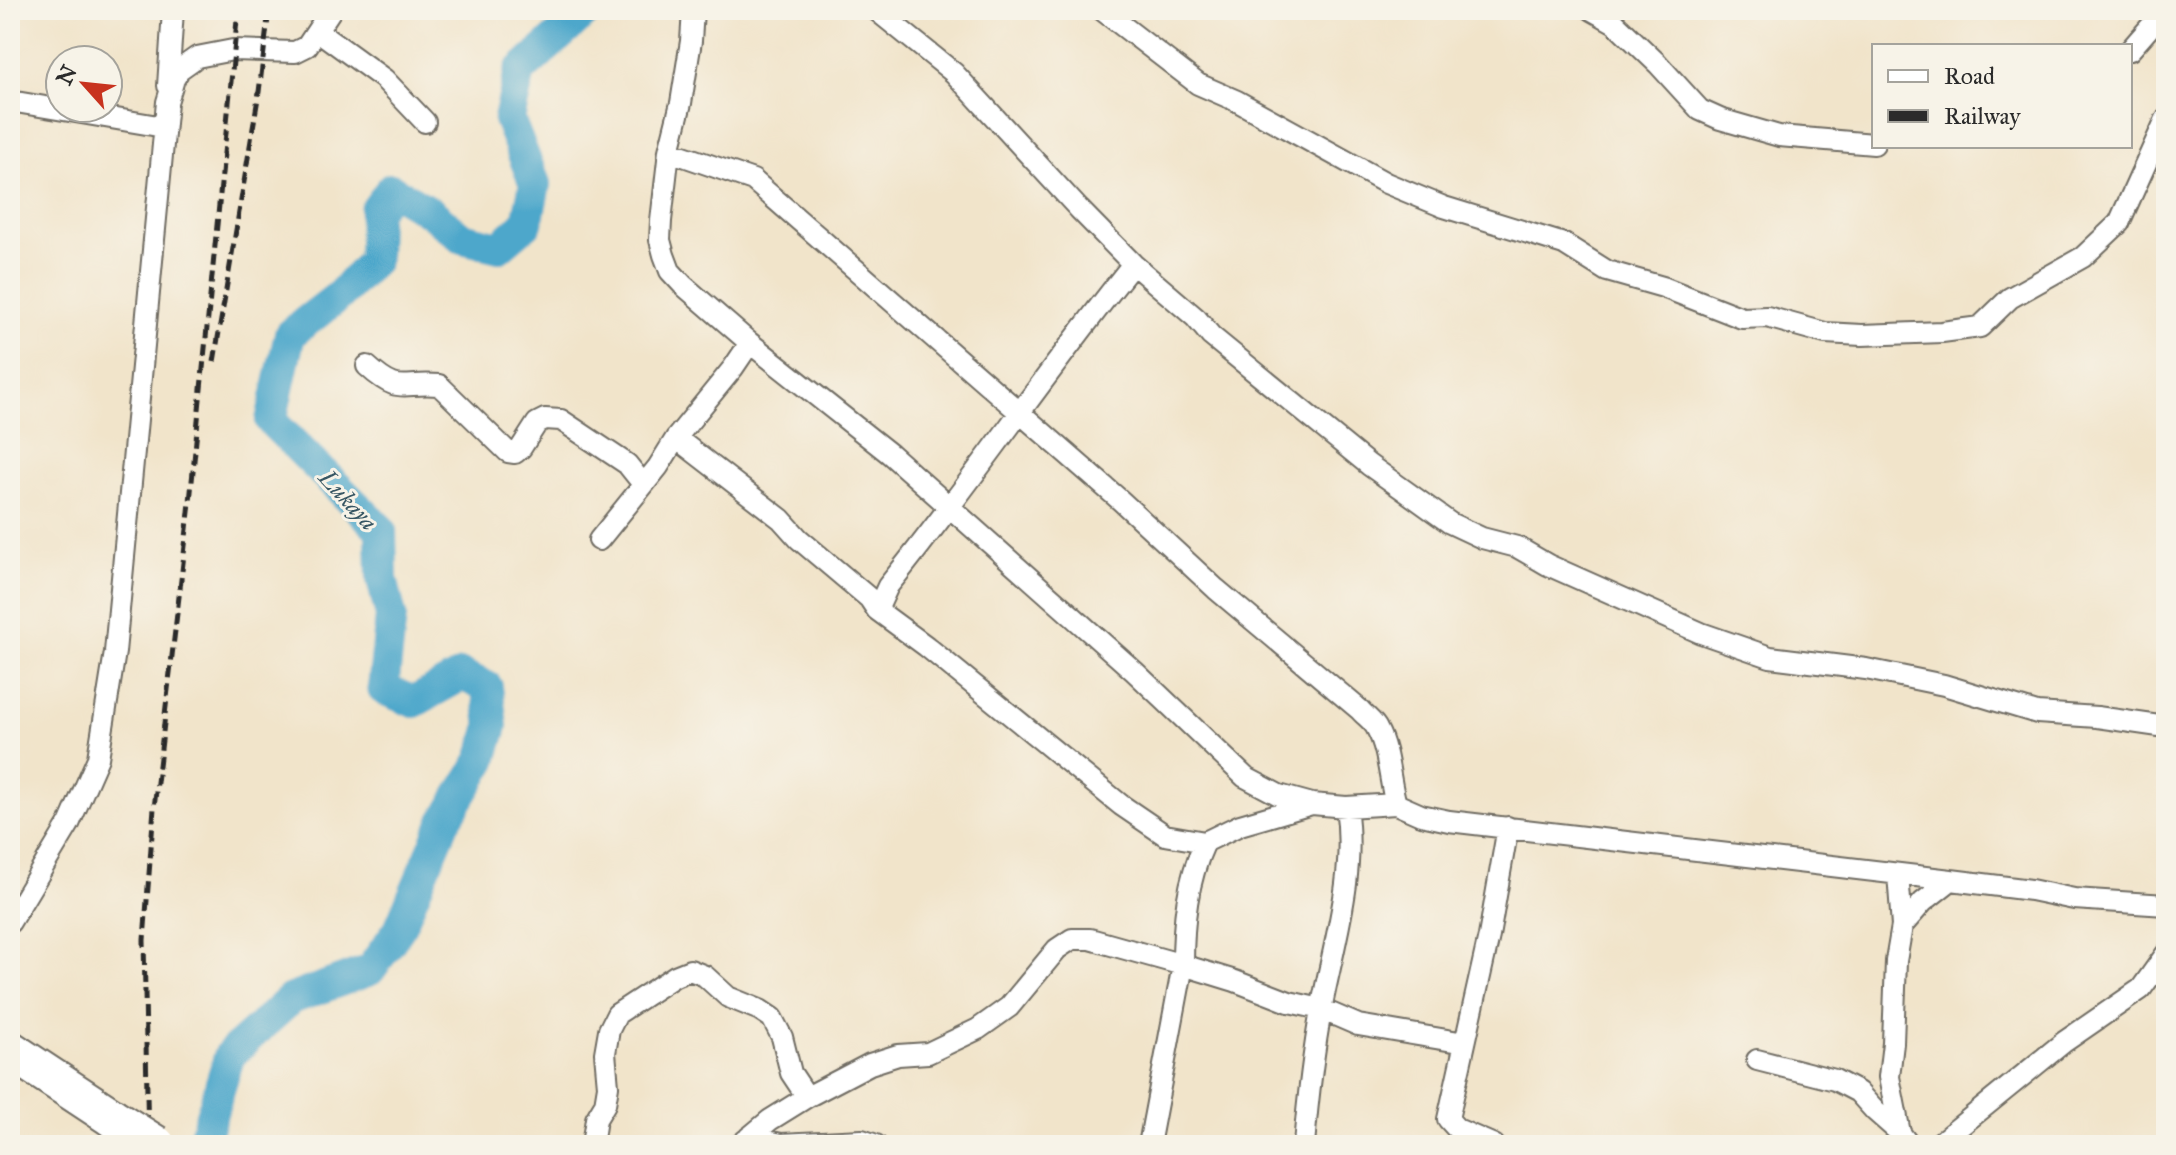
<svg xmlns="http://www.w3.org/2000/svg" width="2176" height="1155" viewBox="0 0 2176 1155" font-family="'IM FELL Great Primer',serif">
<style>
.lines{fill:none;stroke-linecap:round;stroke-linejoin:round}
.river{stroke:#4da7cb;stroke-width:32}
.street-casing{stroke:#706c63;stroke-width:24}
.highway-casing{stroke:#706c63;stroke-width:42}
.street{stroke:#fff;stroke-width:20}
.highway{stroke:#fff;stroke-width:38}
.rail{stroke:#2b2b2b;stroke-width:5;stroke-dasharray:12 6;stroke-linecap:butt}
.highway-bridge-casing{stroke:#706c63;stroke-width:42;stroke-linecap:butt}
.highway-bridge{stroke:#fff;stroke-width:38}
.labels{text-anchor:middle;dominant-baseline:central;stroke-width:6;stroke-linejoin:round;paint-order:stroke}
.water-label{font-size:24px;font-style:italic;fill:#375663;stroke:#f7f3e8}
</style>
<rect width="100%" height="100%" fill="#f7f3e8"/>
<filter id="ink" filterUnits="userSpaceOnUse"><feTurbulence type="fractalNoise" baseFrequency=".0125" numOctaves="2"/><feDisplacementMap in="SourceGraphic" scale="16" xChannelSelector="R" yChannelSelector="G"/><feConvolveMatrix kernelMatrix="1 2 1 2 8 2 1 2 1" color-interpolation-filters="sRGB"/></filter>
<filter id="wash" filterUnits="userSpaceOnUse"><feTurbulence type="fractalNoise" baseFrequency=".006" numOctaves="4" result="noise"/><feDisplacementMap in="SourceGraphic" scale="32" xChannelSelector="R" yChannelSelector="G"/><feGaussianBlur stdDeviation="1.8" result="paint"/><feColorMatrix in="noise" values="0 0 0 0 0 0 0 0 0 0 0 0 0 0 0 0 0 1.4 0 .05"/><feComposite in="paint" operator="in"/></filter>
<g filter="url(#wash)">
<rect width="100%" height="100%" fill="#f1e4ca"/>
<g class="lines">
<path class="river" d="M202 1145 230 1054 291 999 370 970 399 929 444 823 482 760 492 726 487 687 462 675 414 702 383 689 391 616 382 579 381 530 271 421 290 334 339 296 374 260 375 211 391 189 433 214 462 238 499 247 527 223 535 184 509 119 520 71 588 10"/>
</g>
</g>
<g filter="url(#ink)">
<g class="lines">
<defs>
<path id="street" d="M693 10 691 41 681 103 669 151 661 221 660 240 664 255 670 271 683 285 750 343 890 454 1134 671 1245 777 1279 795 1312 804 1346 807 1396 804 1421 815 1449 821 1951 880 2031 890 2074 899 2166 905
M876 10 954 73 1079 209 1133 264 1196 318 1211 336 1369 465 1450 523 1482 538 1517 547 1548 565 1701 633 1770 657 1866 669 1944 685 2037 713 2097 717 2166 727
M1102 10 1198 84 1237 101 1386 183 1444 207 1564 244 1607 271 1663 287 1742 318 1767 317 1825 333 1862 335 1942 332 1980 327 2010 298 2083 257 2119 223 2166 119
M1592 10 1615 23 1658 64 1700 110 1720 119 1779 136 1874 144
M318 31 384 79 425 122
M2130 50 2165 10
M168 86 173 10
M10 101 164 127
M669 151 753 180 1120 500 1216 589 1360 710C1365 716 1374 722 1377 729 1389 751 1389 780 1396 804
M367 366C401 397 402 381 439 385L508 452 515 453 521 448 537 423 545 419 561 420 627 464 643 484
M676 438 781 519 799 539 869 598 877 610 926 646 1121 805 1165 835 1205 842
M599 540 658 467 676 438 733 368 750 343
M877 610 888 586C973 481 1048 369 1133 264
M1898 874 1902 926 1896 961 1893 1043 1889 1077 1900 1133 1909 1145
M10 922 69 824 98 758 115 652 167 102 174 79 180 69 197 57 233 50 295 52 307 46 331 10
M1902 926 1923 902 1951 880
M1757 1060 1835 1080 1858 1092 1875 1111 1900 1133
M749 1137 781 1144 862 1140 876 1145
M592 1145 596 1119 605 1104 608 1086 605 1053 609 1030 617 1014 675 976 690 970 705 976 728 997 760 1010 772 1018 782 1037 791 1073 807 1097
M740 1145 770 1120 807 1097 870 1064 898 1055 928 1053 978 1029 1009 1007 1057 949 1072 939H1090L1183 965 1235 981 1289 1002 1321 1009 1358 1025 1465 1043
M1149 1145 1183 965C1183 922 1187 881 1205 842L1240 825 1312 804
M1304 1145C1308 1097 1314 1047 1323 1000 1336 936 1356 871 1346 807
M1494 1145 1457 1129 1448 1119 1489 936 1508 827
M1937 1145 2064 1042 2141 989 2166 954"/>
<path id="highway" d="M10 1050 113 1118"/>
</defs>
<use href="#street" class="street-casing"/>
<use href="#highway" class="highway-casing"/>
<use href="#street" class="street"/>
<use href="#highway" class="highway"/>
<path class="rail" d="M214 362 259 92 269 10
M148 1145 144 940 154 808 189 512 238 10"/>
<defs>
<path id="highway-bridge" d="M113 1118 156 1145"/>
</defs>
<use href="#highway-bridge" class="highway-bridge-casing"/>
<use href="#highway-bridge" class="highway-bridge"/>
</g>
</g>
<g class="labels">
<g class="water-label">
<text transform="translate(348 500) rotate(47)">Lukaya</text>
</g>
</g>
<rect width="2176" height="1155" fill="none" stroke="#f7f3e8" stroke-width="40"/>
<rect x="1872" y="44" width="260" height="104" fill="#f7f3e8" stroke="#a5a39c" stroke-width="2"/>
<rect x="1888" y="70" width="40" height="12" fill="#ffffff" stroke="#a5a39c" stroke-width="2"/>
<text x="1944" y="84" font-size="24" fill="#2b2b2b">Road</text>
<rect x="1888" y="110" width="40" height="12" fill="#2b2b2b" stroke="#a5a39c" stroke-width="2"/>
<text x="1944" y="124" font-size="24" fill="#2b2b2b">Railway</text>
<g transform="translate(84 84) rotate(297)"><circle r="38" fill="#f7f3e8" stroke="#a5a39c" stroke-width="2"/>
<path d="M0-6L14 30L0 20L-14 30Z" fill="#c8321e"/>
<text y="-12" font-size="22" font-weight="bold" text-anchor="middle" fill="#2b2b2b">N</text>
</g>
</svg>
